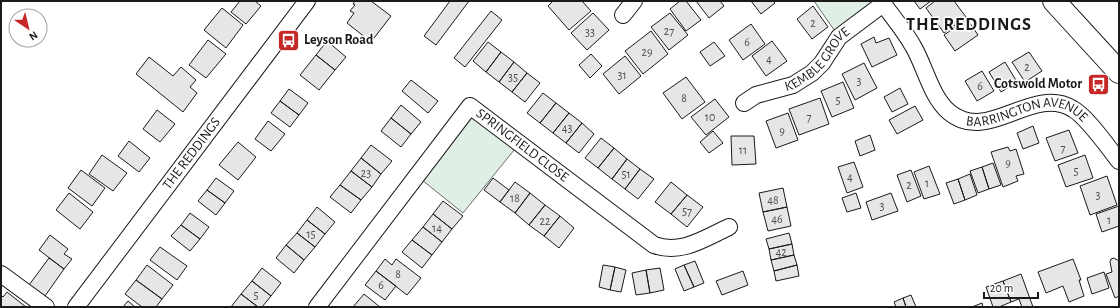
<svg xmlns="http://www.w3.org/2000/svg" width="1120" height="308" viewBox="0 0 1120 308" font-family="'Alegreya Sans',sans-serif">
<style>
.green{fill:#e0efe3;stroke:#6a6a6a}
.building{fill:#e6e6e6;stroke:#1a1a1a}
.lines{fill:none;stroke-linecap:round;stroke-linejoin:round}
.street-casing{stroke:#1a1a1a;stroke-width:18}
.secondary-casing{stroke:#1a1a1a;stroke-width:24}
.street{stroke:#fff;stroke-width:16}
.secondary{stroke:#fff;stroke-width:22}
.labels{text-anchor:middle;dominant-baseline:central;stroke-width:3;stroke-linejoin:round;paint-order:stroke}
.number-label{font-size:12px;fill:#4d4d4d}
.poi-label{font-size:14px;font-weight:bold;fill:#1a1a1a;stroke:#fff;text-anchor:start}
.street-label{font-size:14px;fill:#1a1a1a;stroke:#fff}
.district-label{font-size:18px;font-weight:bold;letter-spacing:1px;fill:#1a1a1a;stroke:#fff}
</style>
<rect width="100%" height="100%" fill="#fff"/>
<path class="green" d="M814 1H881L839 37Z
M470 106 519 144 463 213 417 176Z"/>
<path class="building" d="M240 1H255L261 6 246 24 231 12Z
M355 1H371L391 16 371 42 347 23 354 13 350 11 355 5 353 4Z
M450 1H469L436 45 424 36Z
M553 1H582L591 11 569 30 548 6Z
M680 1H686L701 20 686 31 670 9Z
M696 1H720L724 6 709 18Z
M751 1H773L775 3 761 14Z
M914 1H931L920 9Z
M935 1H954L966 17 944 33 926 8Z
M813 6 828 27 812 39 797 19Z
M222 8 243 25 226 48 204 30Z
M491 11 502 20 465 67 454 58Z
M593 13 609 30 587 50 571 33Z
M670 13 688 35 669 50 651 27Z
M967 19 978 35 955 51 944 35Z
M751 24 765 44 743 60 729 40Z
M651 31 668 54 643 74 625 51Z
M874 37 876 43 889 38 897 55 872 67 861 44Z
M208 40 226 54 206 78 189 65Z
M327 41 346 57 335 70 316 55Z
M772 41 787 61 766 76 752 56Z
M488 42 501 52 486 72 473 61Z
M714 42 725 56 710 66 700 52Z
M501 52 514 62 499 82 486 72Z
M1029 52 1042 71 1025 82 1012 62Z
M591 54 602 66 590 78 579 65Z
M316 55 335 70 319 90 300 75Z
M625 56 641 76 619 94 603 74Z
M149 57 173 76 181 67 196 80 190 87 197 93 183 112 136 74Z
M514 62 527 73 512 92 499 82Z
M1005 62 1017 82 1001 92 989 72Z
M864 63 877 88 855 100 842 74Z
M982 71 994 91 977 101 965 81Z
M527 73 540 83 525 102 512 92Z
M686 77 705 102 682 119 663 93Z
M411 80 438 101 428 113 402 91Z
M843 82 854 108 832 117 821 91Z
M900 88 908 104 892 112 884 97Z
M289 89 308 103 299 115 280 101Z
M543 93 556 103 540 123 527 113Z
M820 98 829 124 799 135 789 109Z
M715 99 729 117 706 135 691 117Z
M280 101 299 115 290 127 271 113Z
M556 103 569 113 553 133 540 123Z
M401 105 421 122 411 134 391 118Z
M915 106 923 120 897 134 889 120Z
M157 110 175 124 160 142 143 129Z
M569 113 582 123 566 143 553 133Z
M788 113 798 140 776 148 766 121Z
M391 118 411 134 401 147 381 131Z
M268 121 285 134 271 151 255 139Z
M582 123 594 134 579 153 566 143Z
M1033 126 1039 143 1023 149 1017 133Z
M1069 130 1078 153 1055 161 1046 138Z
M713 131 723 143 709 153 700 142Z
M870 135 875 150 860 156 855 141Z
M731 136H754L756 164 732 165Z
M601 138 614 148 598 168 585 158Z
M129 141 150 158 139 172 118 156Z
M238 142 256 157 238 180 219 165Z
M371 145 392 161 381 174 361 158Z
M1008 147 1010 151 1016 149 1024 174 1016 176 1018 181 1003 187 991 152Z
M614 148 627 159 612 179 598 168Z
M102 155 127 173 113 191 89 174Z
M1085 155 1093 178 1066 187 1058 165Z
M361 158 381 174 372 187 351 171Z
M627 159 640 169 625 189 612 179Z
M854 162 863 187 847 193 838 167Z
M993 163 1001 185 989 189 982 167Z
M929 166 940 194 924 199 914 172Z
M982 167 989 189 978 193 970 171Z
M640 169 654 179 638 199 625 189Z
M81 170 105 188 92 206 68 188Z
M911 170 921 196 907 202 897 175Z
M351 171 372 187 361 200 340 185Z
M970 174 977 195 965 200 958 179Z
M1107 176 1117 205 1090 215 1080 186Z
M216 178 234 191 225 203 207 190Z
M493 178 509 190 500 202 484 190Z
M958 179 965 200 954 204 946 183Z
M515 182 530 193 515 213 500 202Z
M671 182 687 195 671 214 655 202Z
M340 185 361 200 351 213 330 197Z
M783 188 787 207 763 212 759 193Z
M207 190 225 203 216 215 198 201Z
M69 193 93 212 80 229 56 210Z
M530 193 545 205 529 225 515 213Z
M856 193 861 208 847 212 842 198Z
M891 193 898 211 872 220 866 202Z
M687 195 703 207 687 227 671 214Z
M443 201 463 216 452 229 433 214Z
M545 205 560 216 544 236 529 225Z
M1119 206V226L1102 232 1096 214Z
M317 207 335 222 325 234 307 220Z
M787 207 791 226 768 231 763 212Z
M190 213 209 227 200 239 181 225Z
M433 214 452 229 442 242 423 227Z
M560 216 574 228 559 248 544 236Z
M307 220 325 234 315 247 297 233Z
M181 225 200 239 190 251 171 236Z
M423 227 442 242 432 255 412 240Z
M297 233 315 247 304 260 286 245Z
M789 233 792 244 769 249 766 239Z
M50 235 68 249 64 254 72 259 64 269 39 250Z
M412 240 432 255 422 268 402 252Z
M792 244 794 255 771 260 769 249Z
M286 245 304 260 294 273 276 258Z
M160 247 187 266 177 280 150 260Z
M794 255 797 265 774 271 771 260Z
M49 258 64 269 45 296 29 285Z
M1114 258 1119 261V296L1115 298 1106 274 1112 272 1110 262 1111 259Z
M385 259 392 265 396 259 421 278 407 295 376 271Z
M1073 259 1081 280H1079L1084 296 1069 302 1063 286 1046 293 1038 272Z
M695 261 704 283 694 287 684 265Z
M147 265 173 285 162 299 136 280Z
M603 265 615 267 610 290 599 287Z
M684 265 694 287 684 291 675 269Z
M797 265 799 276 776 281 774 271Z
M615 267 626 270 621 292 610 290Z
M262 268 281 283 271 296 252 281Z
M660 268 664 290 650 293 646 270Z
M646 270 650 293 636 295 632 273Z
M376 271 396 286 385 300 365 285Z
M743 271 748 285 722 295 716 281Z
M1104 272 1109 288 1092 294 1087 278Z
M1021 274 1033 307H1022L1019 299 1011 302 1003 281Z
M136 280 162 299 156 307H142L125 294Z
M252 281 271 296 262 307H258L241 294Z
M1003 281 1011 302 999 307H993L986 287Z
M7 292 26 307H1V295L3 297Z
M241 294 258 307H231Z
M364 294 380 307H353Z
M911 295 916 307H906L903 298Z
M903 298 906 307H896L894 302Z
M128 301 135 307H123Z
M982 303 983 307H972Z"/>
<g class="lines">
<defs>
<g id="street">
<path id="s1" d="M881 1C892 16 904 30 913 46 925 66 931 97 949 112 988 145 1032 84 1073 109 1087 117 1108 147 1119 161"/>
<path d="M623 15 634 1"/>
<path id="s2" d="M744 103 756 95 793 85 812 73 822 63 839 37 883 4"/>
<path d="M1 274 46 307"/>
<path id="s3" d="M76 307 307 1"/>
<path id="s4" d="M317 307 470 106 654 245C681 255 705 238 729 227"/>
</g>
<path id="secondary" d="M1054 1 1119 72"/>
</defs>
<use href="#street" class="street-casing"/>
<use href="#secondary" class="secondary-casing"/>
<use href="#street" class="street"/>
<use href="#secondary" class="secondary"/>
</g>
<defs>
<symbol id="bus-square" viewBox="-11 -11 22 22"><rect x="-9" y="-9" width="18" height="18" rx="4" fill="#c62828" stroke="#fff"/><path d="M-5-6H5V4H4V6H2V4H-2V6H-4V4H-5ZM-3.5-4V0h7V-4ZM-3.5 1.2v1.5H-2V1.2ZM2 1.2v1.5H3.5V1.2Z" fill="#fff"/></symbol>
</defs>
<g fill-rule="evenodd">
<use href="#bus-square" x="276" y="28" width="25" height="25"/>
<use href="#bus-square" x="1086" y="72" width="25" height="25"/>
</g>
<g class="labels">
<g class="number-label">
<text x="813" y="23">2</text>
<text x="669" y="31">27</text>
<text x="590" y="32">33</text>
<text x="747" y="42">6</text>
<text x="647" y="52">29</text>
<text x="769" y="59">4</text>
<text x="1027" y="67">2</text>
<text x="622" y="75">31</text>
<text x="513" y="77">35</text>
<text x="859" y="81">3</text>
<text x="980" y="86">6</text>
<text x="684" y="98">8</text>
<text x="838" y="100">5</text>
<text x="710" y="117">10</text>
<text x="809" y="117">7</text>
<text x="567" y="128">43</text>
<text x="782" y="131">9</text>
<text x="1063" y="148">7</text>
<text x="743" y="150">11</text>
<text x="1008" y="163">9</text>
<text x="1076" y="171">5</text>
<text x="366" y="173">23</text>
<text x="626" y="174">51</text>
<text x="850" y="177">4</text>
<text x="927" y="183">1</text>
<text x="909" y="185">2</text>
<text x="1098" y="195">3</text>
<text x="515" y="198">18</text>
<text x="773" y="200">48</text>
<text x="882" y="206">3</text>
<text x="687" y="211">57</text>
<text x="777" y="219">46</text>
<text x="1109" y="220">1</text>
<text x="545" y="221">22</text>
<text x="437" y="228">14</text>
<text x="311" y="234">15</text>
<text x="781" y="252">42</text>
<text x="398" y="274">8</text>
<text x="381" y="285">6</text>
<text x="256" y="295">5</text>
</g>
<g class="poi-label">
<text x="304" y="40">Leyson Road</text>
<text x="1082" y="84" text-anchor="end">Cotswold Motor</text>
</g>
<g class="street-label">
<text stroke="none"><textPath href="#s2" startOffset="88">KEMBLE GROVE</textPath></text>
<text stroke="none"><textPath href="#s1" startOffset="214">BARRINGTON AVENUE</textPath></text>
<text stroke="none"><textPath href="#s4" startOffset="318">SPRINGFIELD CLOSE</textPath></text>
<text stroke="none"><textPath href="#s3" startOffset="192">THE REDDINGS</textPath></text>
</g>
<g class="district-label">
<text x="969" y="25">THE REDDINGS</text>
</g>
</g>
<rect width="1120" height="308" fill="none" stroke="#1a1a1a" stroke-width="4"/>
<g transform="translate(28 28) rotate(145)"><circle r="19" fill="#ffffff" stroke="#a3a3a3"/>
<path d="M0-3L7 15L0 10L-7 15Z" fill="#c62828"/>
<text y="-6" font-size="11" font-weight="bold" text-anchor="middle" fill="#1a1a1a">N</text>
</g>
<path d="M984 292v6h54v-6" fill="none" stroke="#1a1a1a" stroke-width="2"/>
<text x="990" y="292" font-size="12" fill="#1a1a1a" stroke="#ffffff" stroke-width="3" paint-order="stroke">20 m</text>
</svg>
